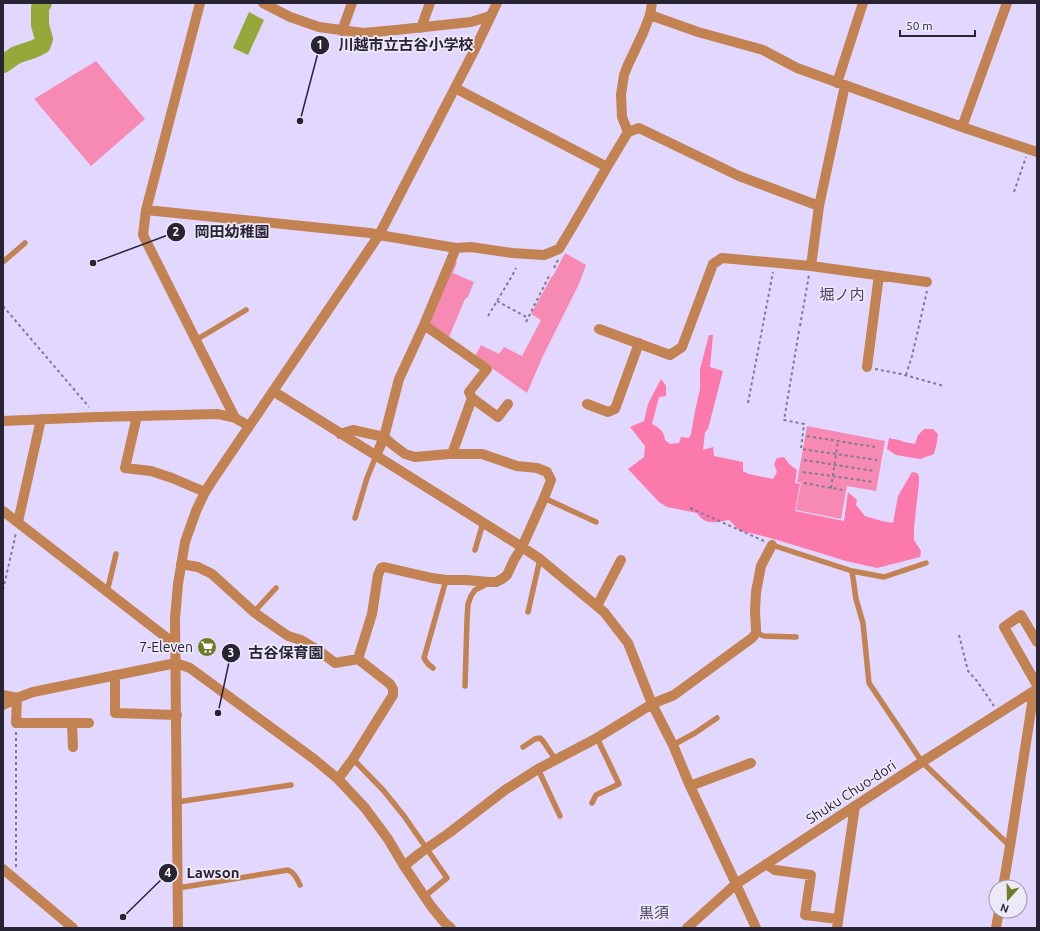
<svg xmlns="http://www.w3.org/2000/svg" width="1040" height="931" viewBox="0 0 1040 931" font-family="Ubuntu,'Noto Sans JP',sans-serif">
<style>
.green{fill:#f78ab2}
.forest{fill:#fc79ac}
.water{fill:#97a83b}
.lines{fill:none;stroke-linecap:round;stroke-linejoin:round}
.river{stroke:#97a83b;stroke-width:18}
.path{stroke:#807994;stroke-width:2;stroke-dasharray:3 3;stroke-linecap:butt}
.service{stroke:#c28251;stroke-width:5.5}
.minor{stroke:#c28251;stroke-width:10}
.tertiary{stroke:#c28251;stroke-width:10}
.labels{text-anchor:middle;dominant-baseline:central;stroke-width:3.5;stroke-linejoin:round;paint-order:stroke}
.poi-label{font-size:14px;fill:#282433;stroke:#ede9f9;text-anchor:end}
.street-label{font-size:14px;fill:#282433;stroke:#ede9f9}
.neighbourhood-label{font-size:15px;fill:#4d4363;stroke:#ede9f9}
.leader{fill:none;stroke:#282433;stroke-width:1.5}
.callout-dot{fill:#282433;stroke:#ede9f9;stroke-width:1.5}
.mark-label{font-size:12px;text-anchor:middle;font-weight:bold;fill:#fff}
.callout-label{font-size:15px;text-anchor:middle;font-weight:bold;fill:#282433;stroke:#ede9f9;stroke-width:3.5;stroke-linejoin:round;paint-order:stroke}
</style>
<rect width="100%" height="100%" fill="#e2d7ff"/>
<path class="green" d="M96 61 145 119 91 166 34 99Z
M565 253 586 265 579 284 542 358 527 393 475 356 481 345 499 354 504 347 522 356 541 320 531 314 552 276H553Z
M454 260 457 262 453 273 474 282 468 297 465 299 449 337 430 324Z
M807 426 885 441 876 491 847 486 841 519 796 510 801 483 797 482Z"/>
<path class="forest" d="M709 335H713L710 367 723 371 708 429 705 432 703 450 713 447 714 456 743 462V471L749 474 773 479 777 472 774 464 777 458 784 457 789 464 797 470 795 483 800 484 795 511 844 521 848 492 857 500 856 505 865 516 882 521 893 523 898 496 912 472 917 473 919 476V482L914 528V540L921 551 920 557 877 568 846 561 784 542 759 535 740 531 729 520C716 522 705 526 697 513L667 507 659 502 628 469 644 457 645 446 630 427 644 421 648 404 661 379 666 386V396L659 397 652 424C660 428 664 431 665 440L670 444 679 443 681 437 689 438 691 434 695 411 700 389V369Z
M924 429H933L938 434 937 442 934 454 920 459 896 455 887 449 889 438 899 440 904 442 915 444 918 435Z"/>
<path class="water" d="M249 12 264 20 248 55 233 48Z"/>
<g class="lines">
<path class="river" d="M3 64 16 55 34 49 42 45 44 39 40 25V7L43 3"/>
<path class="path" d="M1014 192 1026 157
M554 268 558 260
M497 301 528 318
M3 306 89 407
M488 316 512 276 516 268
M526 322 550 274
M800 326 809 275
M799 331 784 420 804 424 801 449 877 460
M875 369 901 374 944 386
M906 375 912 356 927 291
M748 403 773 272
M807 436 875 447
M804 460 874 471
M803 472 874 482
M804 483 843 490
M831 488 838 441
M690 508 764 541
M3 590 16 533
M959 635 968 671 977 681 994 706
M16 867V731"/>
<path class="service" d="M3 262 25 243
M196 340 246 310
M544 498 596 522
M355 518 367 478 376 456
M772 545 852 571
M475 550 483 523
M926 563 884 577 852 571 856 599 863 623 869 683 922 762 1010 846
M107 592 116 554
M254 612 276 588
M528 612 540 559
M756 633 764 636 796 637
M433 668 428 664 424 658 446 580
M465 686 467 620 468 604 471 596 475 590 489 583
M673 745 695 733 717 718
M523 747 535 739 540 738 543 741 555 759
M353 759 383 790 404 816 447 878 425 896
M538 769 560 816
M177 802 291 785
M592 803 596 795 619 784 597 738
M178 888 288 870C295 873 297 879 300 885"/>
<path class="minor" d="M200 3 146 210 143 235 235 418
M263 3 290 17 319 27 363 33 396 30 471 22 490 16
M650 15 698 32 763 50 797 68 962 127 1037 152
M421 28 430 3
M342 31 352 3
M837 83 863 3
M455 88 607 167 628 132 639 128 739 176 819 206
M962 127 1007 3
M628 132 622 117 621 95 624 75 627 67 643 33 650 15 652 3
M146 210 370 233 379 235 456 248 471 247 512 253 544 255 559 249 571 229 607 167
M811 266 819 206 845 85
M599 329 670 355 682 347 713 264 722 258 811 266 927 282
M867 367 879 275
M273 391 522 547 540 559 604 612 628 643 652 704 673 745 690 786 736 884 756 928
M472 398 498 417 508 404
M587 404 608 412 615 409 639 343
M137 416 125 468 151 471 172 478 205 492
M3 421 97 417 218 414 235 418 249 426
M340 434 353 430 384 437 393 445 405 454 415 457 449 454H482L517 466 537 468 547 472 551 480 544 498 522 547 514 560 507 575 502 579 496 582H489L466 580H446L432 578 384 567 381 568 378 575 372 614 358 659
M452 454 472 398 469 392 487 369 424 325 456 248
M376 456 384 437 399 379 424 325
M3 511 176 645
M18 522 41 419
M181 564 198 567 212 574 255 613 288 636 301 640 318 650 335 663 358 659 390 684 393 689V695L353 759 338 779
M597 606 621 560
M1037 642 1021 615 1004 627 1037 685
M115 675V713L177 715
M3 695 17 698 16 723H89
M3 705 17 698 33 692 176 663 190 668 314 759 338 779 365 808 388 839 404 866 431 906 444 922 451 928
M72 723 73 747
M690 786 751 763
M766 864 775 870 811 875 805 915 838 919
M404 866 420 853 449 833 505 790 538 769 597 738 652 704 674 695 752 638 756 633V629L755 611 756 592 761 566 772 545
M3 869 73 928
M1003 887 1010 846 1034 691
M687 928 736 884 922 762 1037 689
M837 928 855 806
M996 928 999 911"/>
<path class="tertiary" d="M178 928 175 618 178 584 185 542 196 511 205 492 214 478 379 235 474 51 497 3"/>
</g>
<defs>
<symbol id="supermarket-disc" viewBox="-11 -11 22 22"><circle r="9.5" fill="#6e7b27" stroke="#ede9f9"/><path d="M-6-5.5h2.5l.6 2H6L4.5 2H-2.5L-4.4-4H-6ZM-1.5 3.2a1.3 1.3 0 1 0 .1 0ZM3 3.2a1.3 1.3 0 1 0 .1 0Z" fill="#fff"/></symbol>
</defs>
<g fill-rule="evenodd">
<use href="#supermarket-disc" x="196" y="636" width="22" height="22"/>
</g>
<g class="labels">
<g class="poi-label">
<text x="193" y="647">7-Eleven</text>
</g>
<g class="street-label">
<text transform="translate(851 792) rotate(-33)">Shuku Chuo-dori</text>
</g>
<g class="neighbourhood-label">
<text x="842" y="294">堀ノ内</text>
<text x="654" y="912">黒須</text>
</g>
</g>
<path class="leader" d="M300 121L320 45M93 263L176 232M218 713L231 653M123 917L168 873"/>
<g class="callout-dot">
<circle cx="300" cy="121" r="4"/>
<circle cx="93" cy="263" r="4"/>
<circle cx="218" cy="713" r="4"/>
<circle cx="123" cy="917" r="4"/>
<circle cx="320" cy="45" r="10"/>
<circle cx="176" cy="232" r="10"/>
<circle cx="231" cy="653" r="10"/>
<circle cx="168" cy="873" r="10"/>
</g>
<g class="mark-label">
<text x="320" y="49">1</text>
<text x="176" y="236">2</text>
<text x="231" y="657">3</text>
<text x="168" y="877">4</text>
</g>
<g class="callout-label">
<text x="406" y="50">川越市立古谷小学校</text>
<text x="232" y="237">岡田幼稚園</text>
<text x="286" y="658">古谷保育園</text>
<text x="213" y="878">Lawson</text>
</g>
<rect width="1040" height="931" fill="none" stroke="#282433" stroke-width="8"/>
<g transform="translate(1008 899) rotate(200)"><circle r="19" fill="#ede9f9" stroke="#9e9aaa"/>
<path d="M0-3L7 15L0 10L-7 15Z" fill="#6e7b27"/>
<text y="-6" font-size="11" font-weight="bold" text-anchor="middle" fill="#282433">N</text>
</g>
<path d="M900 30v6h75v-6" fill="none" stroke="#282433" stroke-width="2"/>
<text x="906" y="30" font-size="12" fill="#282433" stroke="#ede9f9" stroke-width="3" paint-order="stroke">50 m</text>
</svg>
